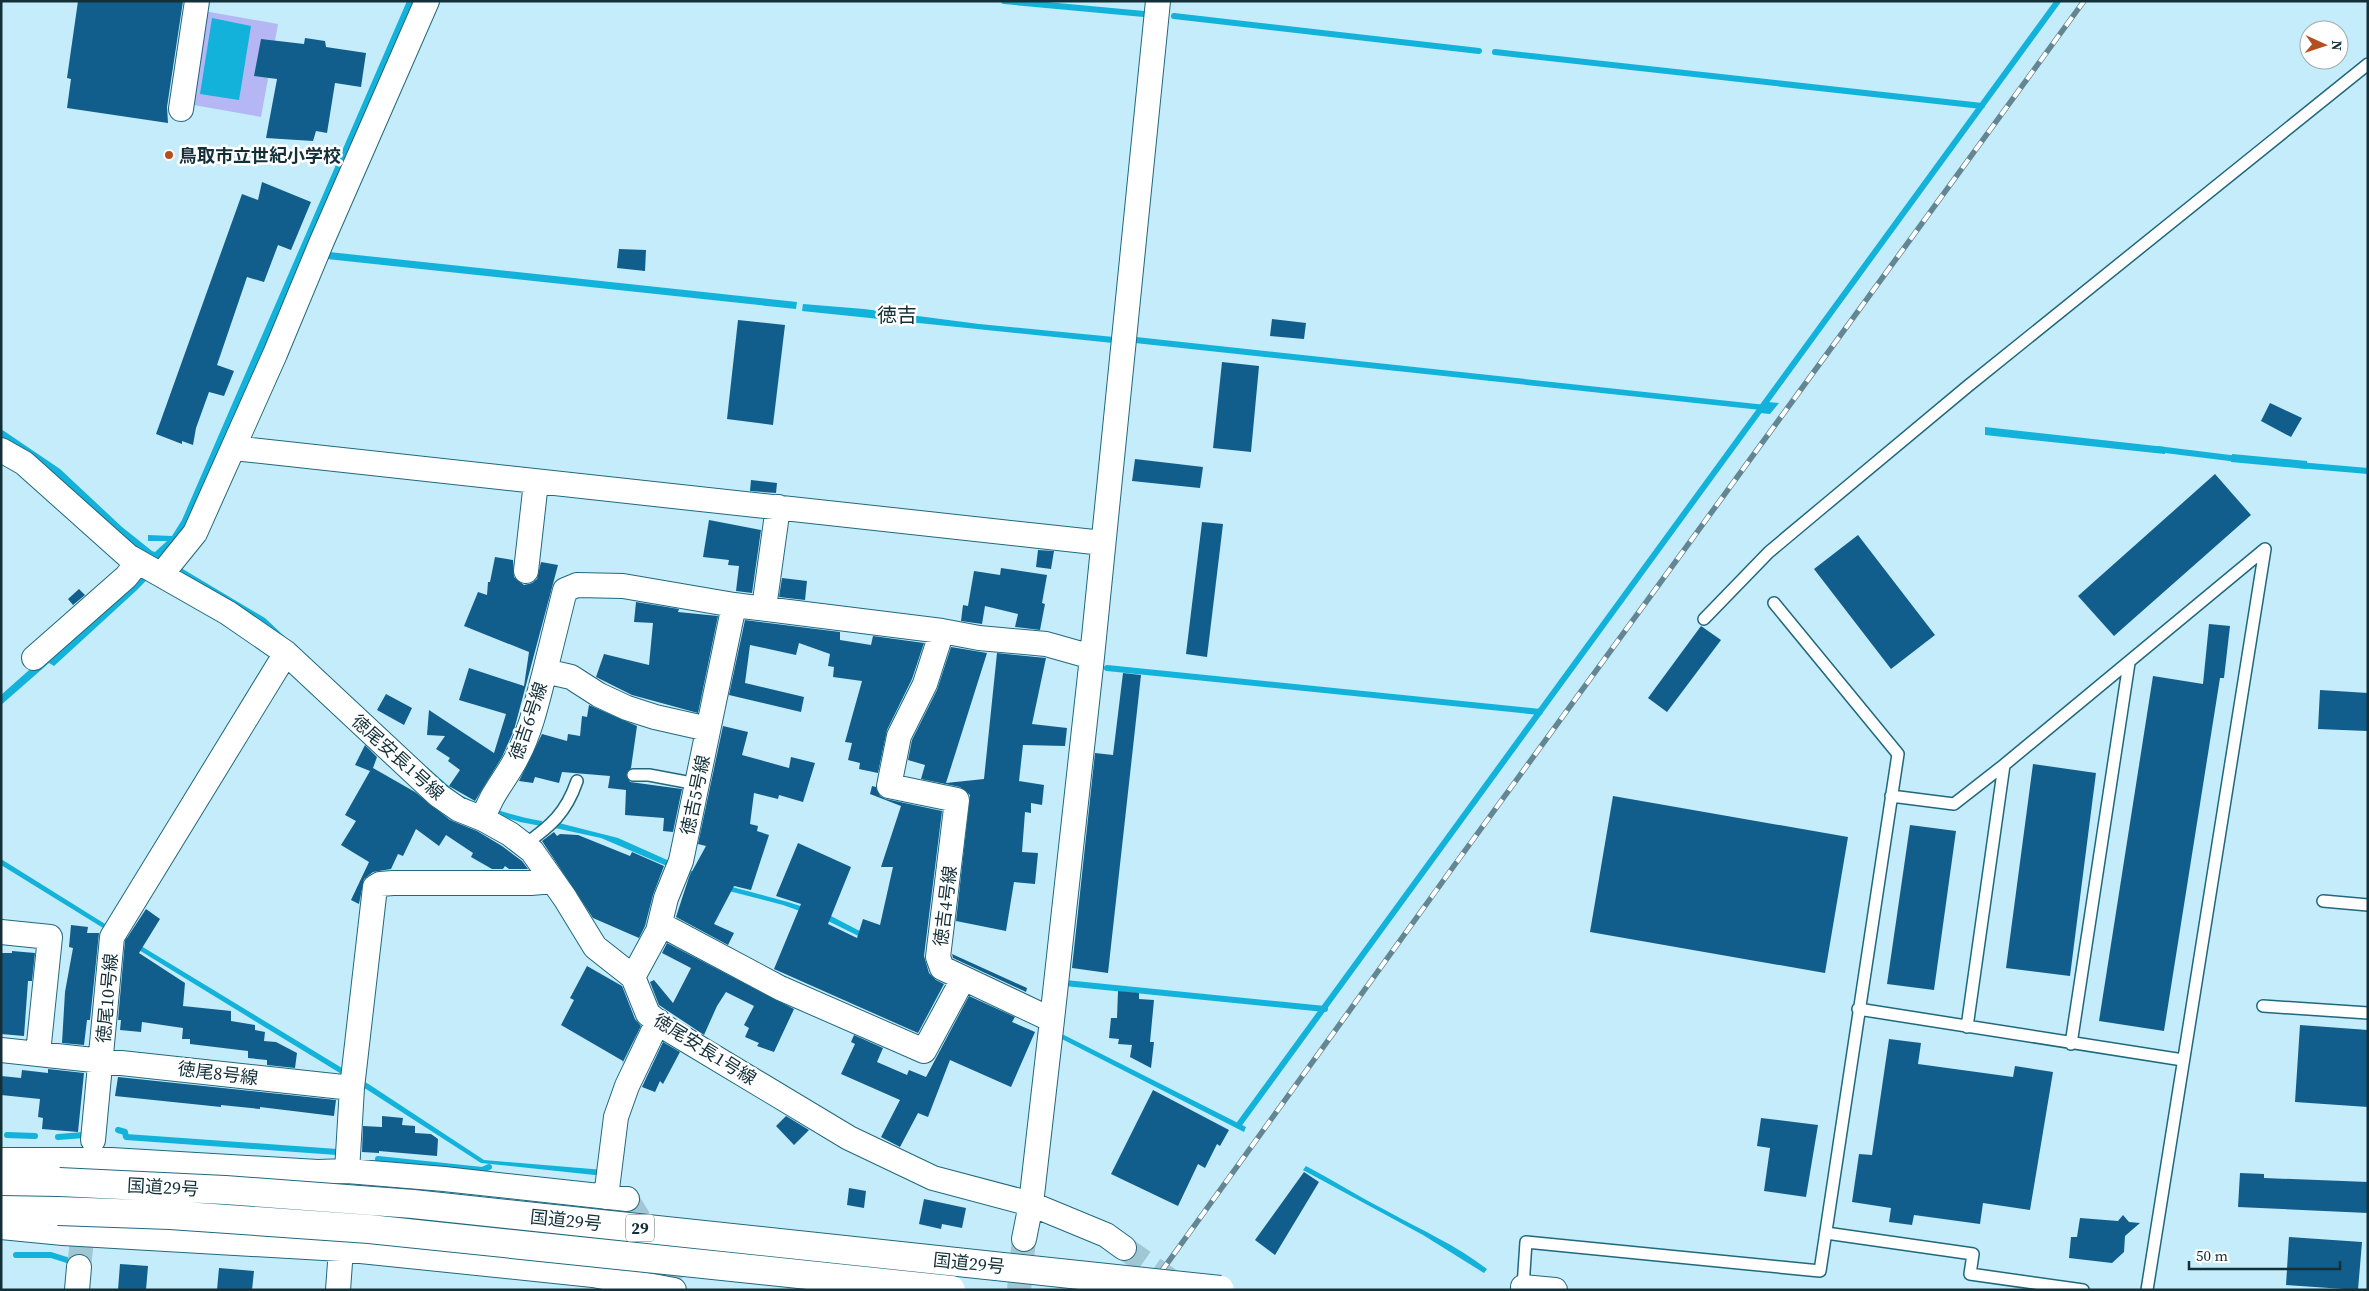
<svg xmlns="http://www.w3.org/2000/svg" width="2369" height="1291" viewBox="0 0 2369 1291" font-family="'Source Serif 4','Noto Sans JP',serif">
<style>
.green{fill:#b4b7f3}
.water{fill:#12b2da}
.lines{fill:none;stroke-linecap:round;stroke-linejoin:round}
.stream{stroke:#12b2da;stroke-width:6}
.building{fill:#115e8c}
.minor-tunnel{stroke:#a1c6d4;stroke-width:24;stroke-dasharray:24 12;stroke-linecap:butt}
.service-casing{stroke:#20687e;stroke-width:14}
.minor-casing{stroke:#20687e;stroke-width:26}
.trunk-casing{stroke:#20687e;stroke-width:30}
.service{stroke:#fff;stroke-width:11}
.minor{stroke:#fff;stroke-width:24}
.trunk{stroke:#fff;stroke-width:28}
.rail-casing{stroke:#648692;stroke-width:5.5}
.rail{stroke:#fff;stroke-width:4;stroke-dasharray:11;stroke-linecap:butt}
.trunk-bridge-casing{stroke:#20687e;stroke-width:30;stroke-linecap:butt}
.trunk-bridge{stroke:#fff;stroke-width:28}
.poi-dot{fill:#b54f22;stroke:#fff;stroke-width:2}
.labels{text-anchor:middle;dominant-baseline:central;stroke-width:5;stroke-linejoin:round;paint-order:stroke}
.shield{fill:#fff;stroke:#5a6e74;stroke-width:1}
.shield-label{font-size:16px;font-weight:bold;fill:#133039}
.poi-label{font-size:18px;font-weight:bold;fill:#133039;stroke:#fff;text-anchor:start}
.street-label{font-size:18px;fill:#133039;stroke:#fff}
.quarter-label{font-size:20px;fill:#133039;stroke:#fff}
</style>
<rect width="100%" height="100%" fill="#c4ecfb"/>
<path class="green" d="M204 11 278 24 261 117 188 104Z
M1 1194 170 1197 432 1218 431 1223C289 1205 145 1203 1 1199Z"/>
<path class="water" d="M407 1H421L191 529 166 559 265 618 374 721 458 794C484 807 514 816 542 821L541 826 520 822 472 807 159 567 138 589 54 666 49 663 1 705V695L134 577 1 441V429L60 469 122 527 152 551 155 552 167 541H148V535L172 536 182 520Z
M212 18 251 26 239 100 200 94Z
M329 252 797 302 796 309 327 259Z
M803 304 864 309 979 324 1114 337 1113 343 802 311Z
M1136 337 1766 405 1768 402 1779 403 1770 414 1760 413 1761 410 1135 343Z
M1985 427 2165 447V454L1985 435Z
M2232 454 2307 461V469L2231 462Z
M559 823 618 838 721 884 788 902 831 916 898 951 895 954 828 921 783 905 721 889 601 838 555 828Z
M1 859 110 927 108 931 1 865Z
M118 932 370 1085 484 1160 604 1170V1176L481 1163 366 1089 116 936Z
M1058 1032 1246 1127 1244 1132 1056 1036Z
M1306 1166C1333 1180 1359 1197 1387 1211 1421 1230 1456 1245 1487 1269L1484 1273 1423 1235 1303 1170Z"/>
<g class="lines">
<path class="stream" d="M1004 1 1144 14
M1174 16 1479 51
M1495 52 1982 106
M2157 449 2238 459
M2298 465 2368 471
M1107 668 1540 712
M1065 983 1325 1009
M1240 1123 2058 1
M118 1130 125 1132 126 1137 337 1152
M7 1135 35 1136
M58 1137 84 1135
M378 1159 482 1170 489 1167
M16 1255H51L70 1261V1267"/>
</g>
<path class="building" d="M78 1H183L167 107 168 123 67 108 71 79 67 78Z
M305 38 325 41 326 47 366 53 361 87 335 83 327 133 316 131 313 141 266 138 277 79 254 76 261 39 304 44Z
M262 182 311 202 291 250 278 245 264 282 247 277 217 365 234 371 224 396 209 392 196 428 193 445 182 441V444L156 434 242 194 258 200Z
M619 249 646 250 645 271 617 268Z
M1272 319 1306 323 1304 339 1270 336Z
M738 320 785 325 773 425 727 419Z
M1222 362 1259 366 1251 452 1213 448Z
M2270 403 2302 418 2291 437 2261 421Z
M1135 459 1203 467 1200 488 1132 481Z
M2215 474 2251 515 2114 636 2078 596Z
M751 480 777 483 776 493 750 491Z
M709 520 761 530 752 593 736 591 739 566 728 565 729 560 703 557Z
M1202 522 1223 524 1207 657 1186 654Z
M1858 535 1935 635 1891 669 1814 569Z
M1038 550 1054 551 1051 569 1036 567Z
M495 557 513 560 514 577 524 585 532 583 537 579 541 562 558 565 514 730 502 757 475 801 449 786 460 770 448 761 450 758 436 749 445 736 427 735 429 710 494 753 506 714 459 700 469 668 524 686 529 652 464 626 478 592 487 595 488 582H490Z
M1001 568 1047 575 1042 603 1045 604 1040 630 1015 627 1018 614 985 606 982 624 961 621 963 605 968 606 974 571 1000 575Z
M782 578 807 581 805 600 779 597Z
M79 589 85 595 73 605 68 599Z
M636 602 679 609 678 612 718 616 698 713 632 695 596 677 604 654 649 665 653 623 634 622Z
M745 620 840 632V640L871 645 873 636 924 643 912 679 887 730 878 773 859 769 860 763 848 760 852 743 845 742 862 681 833 677 834 667 828 666 830 654 799 643 796 655 750 645 745 683 804 697 801 712 729 695Z
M2209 624 2230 626 2224 678H2220L2164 1031 2099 1021 2153 676 2203 684Z
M1701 626 1721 640 1667 712 1648 698Z
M951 647 987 653 946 783 984 779 997 653 1046 658 1032 724 1067 728 1065 746 1023 745 1019 781 1044 785 1042 805 1031 803V813L1025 812 1022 852 1038 853 1035 884 1014 882 1006 931 956 921 970 795 960 787 921 779 925 765 908 760 912 740 937 690Z
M1123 673 1141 675 1108 973 1072 968 1095 753 1113 755Z
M2320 690 2368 693 2367 731 2318 729Z
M386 694 412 708 404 725 377 710Z
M589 705 637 726 631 768 626 775 630 782 682 789 673 832 663 831 664 818 625 815 626 790 608 788 610 776 562 772 559 783 535 777 533 783 519 781 542 734 567 741 568 734 580 736 582 716 587 717Z
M723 726 748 732 742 755 789 768 791 757 815 763 803 802 779 795 778 799 754 793 750 824 758 826 757 831 769 835 751 890 734 886 714 924 734 933 728 945 676 917 689 877 706 846 698 844Z
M365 745 377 757 373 768 415 792 450 820 477 831 502 846 522 861 528 869H509L505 866 503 869H492L471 857 473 853 446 835 439 846 416 829 403 856 398 854 391 869 373 872 364 879 359 904 351 900 369 862 341 845 356 821 345 815 370 771 355 765Z
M2033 764 2096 773 2070 976 2006 968Z
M872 786 876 787 880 796 886 799 942 811 924 956 929 973 936 980 944 984 918 1033 774 969 801 904 776 896 798 843 851 867 828 924 857 938 863 919 880 925 893 867H881L901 806 870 794Z
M1613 796 1848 837 1825 973 1590 932Z
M1910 825 1956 831 1934 990 1887 984Z
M554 832 557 836 560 834 578 835 630 856 632 852 664 866 653 895 645 926 639 938 593 918 542 841Z
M146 909 160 919 139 953 185 983 183 1006 231 1011V1021L255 1025V1030L265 1032 264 1041 276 1042 297 1053 295 1068 267 1065V1060L248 1058V1051L190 1044V1039H182L183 1028 142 1022 141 1032 120 1030 121 1020H118L125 941Z
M71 925 88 927 87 933H99L90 1020H87L84 1045 62 1043 65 992 73 948 69 947Z
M667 943 794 1009 774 1052 757 1046 759 1043 745 1037 749 1028 744 1025 754 1006 726 992 717 1006 704 1035 659 1005 650 982 654 980 673 1003 691 968 662 953Z
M12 951 35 953 32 981H28L24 1036 1 1034V953H12Z
M952 954 1027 988 1026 992 953 958Z
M587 966 622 986 635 1019 641 1026 622 1064 623 1061 561 1025 574 1000 570 998Z
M1118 991 1139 993V999L1154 1000 1150 1042H1154L1151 1068 1130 1057 1132 1045 1118 1044 1119 1039 1109 1038 1111 1018H1117Z
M969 996 1015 1017 1012 1022 1035 1032 1011 1087 950 1060 928 1117 918 1113 900 1147 881 1137 900 1100 841 1074 855 1044 851 1042 854 1035 883 1048 877 1062 907 1075 909 1070 926 1077Z
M2300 1025 2368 1030V1107L2295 1102Z
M1889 1039 1921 1043 1918 1064 2013 1077 2015 1066 2053 1072 2030 1210 1983 1203 1980 1224 1914 1215 1912 1225 1889 1222 1891 1208 1852 1202 1859 1154 1872 1155Z
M663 1042 680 1052 663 1084 660 1081 655 1092 642 1087Z
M48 1069 84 1073 78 1132 42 1129 43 1118 38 1117 40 1099 1 1095V1076L21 1078 22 1070 48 1073Z
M118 1077 336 1100 334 1116 260 1107V1109L221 1105V1107L115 1096Z
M1153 1090 1229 1130 1220 1146 1217 1144 1205 1168 1198 1164 1178 1206 1111 1174Z
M382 1116 403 1118 402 1125 415 1126V1133L431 1134 438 1139 437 1156 379 1151V1153L362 1152 363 1126 382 1127Z
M786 1116 809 1130 794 1145 776 1126Z
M1761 1118 1818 1125 1806 1197 1764 1191 1770 1148 1757 1146Z
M1304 1172 1319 1182 1275 1255 1255 1240Z
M2240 1173 2264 1174V1178L2368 1182V1213L2238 1207Z
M849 1188 866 1191 864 1208 847 1205Z
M924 1199 966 1208 962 1228 942 1224 941 1229 919 1224Z
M2123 1215 2129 1222 2140 1223 2125 1236 2124 1252 2112 1263 2069 1258 2071 1237H2077L2080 1218 2118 1221Z
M2289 1237 2362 1242 2358 1290 2286 1285Z
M120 1264 148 1266 146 1290H118Z
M219 1268 254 1271 252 1290H217Z"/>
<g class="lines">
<path class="minor-tunnel" d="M627 1199 683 1290
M1124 1248 1180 1287
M79 1267 85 1214
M1019 1290 1024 1239"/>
<defs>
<path id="service" d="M1704 619 1769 552 1824 506 1968 386 2368 64
M633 775H649L697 784
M1891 796 1954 804 2004 765
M524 845C551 826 566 813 577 781
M2323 901 2368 905
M2263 1006 2368 1013
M1858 1009 2183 1060
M1967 1027 2004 765 2265 549 2147 1290
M2071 1044 2129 663
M1826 1233 1973 1254 1970 1274 2083 1290
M1523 1287 1526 1242 1820 1271 1898 754 1774 603"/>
<path id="minor" d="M181 109 197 1
M233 448 1103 543
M1 450 24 463 128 556 228 613 286 653 438 795 458 809 483 819 510 834 532 851 565 898 595 947 633 977 648 1014 666 1028 849 1138 933 1178 1031 1204 1106 1235 1124 1248
M526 571 536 482
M161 575 195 533 275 354 322 241 427 1
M764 608 778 507
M942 631 925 684 899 736 889 786 957 800 938 957 942 968 1052 1020 1031 1204 1024 1239
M34 658 126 577 138 562
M545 671 565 590 577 585 623 586 734 605 942 631 979 638 1046 644 1092 657
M483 819C491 793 507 778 518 755 531 730 538 698 545 671L571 677 599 695 627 708 655 717 708 729
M660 924 780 988 924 1051 963 979
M1 932 50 937 38 1053
M633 977 658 931 666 898 681 861 734 605
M1052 1020 1092 657 1158 1
M1 1050 352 1088 347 1171
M352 1088 375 887 380 884 393 883H531L553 881
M93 1140 112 937 286 653
M1 1160H111L318 1172 347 1171 444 1179 627 1199
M606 1197 616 1117 627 1086 658 1021
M1 1227 63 1233 341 1249 593 1275 674 1290
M77 1290 79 1267
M338 1290 341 1249
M1523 1290V1287L1555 1290"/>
<path id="trunk" d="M1 1181 59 1182
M1 1210 58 1211"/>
</defs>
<use href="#service" class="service-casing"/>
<use href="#minor" class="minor-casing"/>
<use href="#trunk" class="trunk-casing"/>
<use href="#service" class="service"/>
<use href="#minor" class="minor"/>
<use href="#trunk" class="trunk"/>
<defs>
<path id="rail" d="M1148 1290 1456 863 2084 1"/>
</defs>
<use href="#rail" class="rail-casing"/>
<use href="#rail" class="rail"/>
<defs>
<path id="trunk-bridge" d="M59 1182 225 1190 413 1204 1220 1290
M58 1211 170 1215 369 1229 951 1290"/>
</defs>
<use href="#trunk-bridge" class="trunk-bridge-casing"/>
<use href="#trunk-bridge" class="trunk-bridge"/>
</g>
<circle class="poi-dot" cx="169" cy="155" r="5"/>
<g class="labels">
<rect class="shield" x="626" y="1214.5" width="28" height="27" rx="4"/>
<g class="shield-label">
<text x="640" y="1228">29</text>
</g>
<g class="poi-label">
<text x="179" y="155">鳥取市立世紀小学校</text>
</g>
<g class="street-label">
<text transform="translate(528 721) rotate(-71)">徳吉6号線</text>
<text transform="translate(398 757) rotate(42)">徳尾安長1号線</text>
<text transform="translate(695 795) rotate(-78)">徳吉5号線</text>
<text transform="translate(945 906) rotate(-83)">徳吉4号線</text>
<text transform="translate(107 998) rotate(-85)">徳尾10号線</text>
<text transform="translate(705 1049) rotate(32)">徳尾安長1号線</text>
<text transform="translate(218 1073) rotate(7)">徳尾8号線</text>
<text transform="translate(163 1187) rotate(3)">国道29号</text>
<text transform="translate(566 1220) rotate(6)">国道29号</text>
<text transform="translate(969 1263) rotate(6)">国道29号</text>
</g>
<g class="quarter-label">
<text x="897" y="315">徳吉</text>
</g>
</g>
<rect width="2369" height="1291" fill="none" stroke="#133039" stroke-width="5"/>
<g transform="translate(2324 45) rotate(93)"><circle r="24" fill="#ffffff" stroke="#a1acb0"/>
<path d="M0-4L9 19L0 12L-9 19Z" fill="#b54f22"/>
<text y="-8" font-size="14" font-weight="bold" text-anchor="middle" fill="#133039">N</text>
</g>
<path d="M2189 1261v8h151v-8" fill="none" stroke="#133039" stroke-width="2.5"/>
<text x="2196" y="1261" font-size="15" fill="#133039" stroke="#ffffff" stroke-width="4" paint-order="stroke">50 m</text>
</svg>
